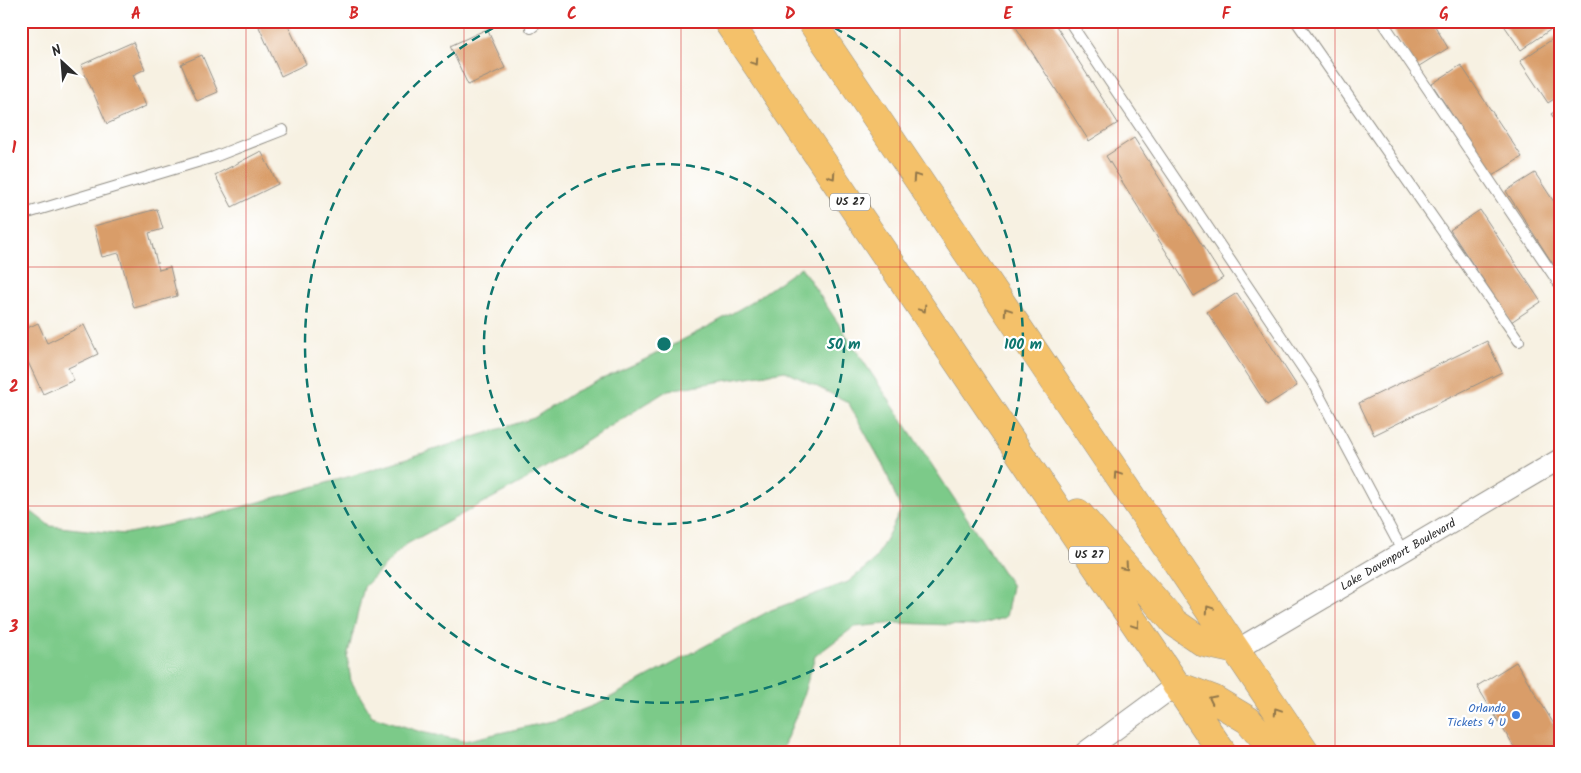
<svg xmlns="http://www.w3.org/2000/svg" width="1581" height="773" viewBox="0 0 1581 773" font-family="Kalam,sans-serif">
<style>
.green{fill:#7cca89;stroke:#547a5a;fill-rule:evenodd}
.building{fill:#d99d69}
.lines{fill:none;stroke-linecap:round;stroke-linejoin:round}
.lane-casing{stroke:#918e86;stroke-width:12}
.street-casing{stroke:#918e86;stroke-width:22}
.highway-casing{stroke:#918e86;stroke-width:29}
.lane{stroke:#fff;stroke-width:10}
.street{stroke:#fff;stroke-width:20}
.highway{stroke:#f4c16a;stroke-width:28}
.oneway{stroke:#90764a}
.grid{fill:none;stroke:#d62828;stroke-width:1;stroke-opacity:0.55}
.ring{fill:none;stroke:#0f766e;stroke-width:2.5;stroke-dasharray:9 6}
.shop-dot{fill:#3f7fe0;stroke:#fff;stroke-width:2}
.labels{text-anchor:middle;dominant-baseline:central;stroke-width:4.5;stroke-linejoin:round;paint-order:stroke}
.shield{fill:#fff;stroke:#6b6b6b;stroke-width:1}
.shield-label{font-size:11px;font-weight:bold;fill:#2b2b2b}
.street-label{font-size:12px;fill:#2b2b2b;stroke:#fff}
.shop-label{font-size:12px;fill:#366cbe;stroke:#fff;text-anchor:end}
.centre{fill:#0f766e;stroke:#fff;stroke-width:2.5}
.ring-label{font-size:15px;text-anchor:middle;font-weight:bold;fill:#0f766e;stroke:#fff;stroke-width:4.5;stroke-linejoin:round;paint-order:stroke}
.neatline{fill:none;stroke:#d62828;stroke-width:2}
.grid-label{font-size:16px;text-anchor:middle;font-weight:bold;fill:#d62828}
</style>
<rect width="100%" height="100%" fill="#fff"/>
<filter id="ink" filterUnits="userSpaceOnUse"><feTurbulence type="fractalNoise" baseFrequency=".02" numOctaves="2"/><feDisplacementMap in="SourceGraphic" scale="10" xChannelSelector="R" yChannelSelector="G"/><feConvolveMatrix kernelMatrix="1 2 1 2 8 2 1 2 1" color-interpolation-filters="sRGB"/></filter>
<filter id="wash" filterUnits="userSpaceOnUse"><feTurbulence type="fractalNoise" baseFrequency=".0096" numOctaves="4" result="noise"/><feDisplacementMap in="SourceGraphic" scale="20" xChannelSelector="R" yChannelSelector="G"/><feGaussianBlur stdDeviation="1.12" result="paint"/><feColorMatrix in="noise" values="0 0 0 0 0 0 0 0 0 0 0 0 0 0 0 0 0 1.4 0 .05"/><feComposite in="paint" operator="in"/></filter>
<g filter="url(#wash)">
<rect width="100%" height="100%" fill="#f7f1e2"/>
<path class="green" d="M801 267 1012 586 1006 617 977 626 897 623 854 627 815 656 800 706 781 752H21V504L50 526 124 534 210 516 351 476 534 418 574 392 648 358 713 324 750 303ZM785 371 848 402 884 467 901 510 875 560 848 582 771 610 602 702 557 720 464 741 421 732 372 716 351 681 347 657 364 587 405 545 522 482 668 390Z"/>
<g id="blocks">
<path class="building" d="M272 21H286L306 64 281 76 259 27Z
M1012 21H1053L1118 123 1089 141Z
M1388 21H1432L1448 48 1416 68Z
M1501 21H1560V23L1521 50Z
M487 29 505 68 468 85 450 46Z
M1560 34V95L1548 103 1520 61Z
M133 42 145 69 133 75 146 106 107 124 81 65Z
M202 55 218 92 197 101 181 64Z
M1461 65 1522 157 1492 176 1432 84Z
M1560 108V126L1551 114Z
M1134 138 1223 278 1194 296 1106 156Z
M261 151 278 184 232 207 215 175Z
M1535 173 1560 211V275L1506 191Z
M157 209 163 229 149 233 159 270 170 267 177 296 134 308 119 253 102 257 94 226Z
M1480 210 1541 302 1511 322 1450 230Z
M1237 293 1297 386 1267 405 1207 312Z
M38 323 47 343 84 325 98 354 68 368 74 380 43 394 21 347V331Z
M1487 341 1502 372 1374 435 1359 403Z
M1516 662 1560 734V752H1517L1477 686Z"/>
</g>
</g>
<g filter="url(#ink)">
<use href="#blocks" fill-opacity="0" stroke="#918e86" stroke-width="1"/>
<g class="lines">
<defs>
<path id="lane" d="M1069 21 1312 382 1403 552
M1296 21 1519 341
M1382 21 1560 285
M531 28 540 21
M21 215 214 157 283 130"/>
<path id="street" d="M1236 650 1560 459
M1085 752 1176 685"/>
<path id="highway" d="M727 21 1222 752
M811 21 1305 752
M1078 513 1175 623 1204 643 1236 650
M1176 685 1213 699 1248 720 1276 752"/>
</defs>
<use href="#lane" class="lane-casing"/>
<use href="#street" class="street-casing"/>
<use href="#highway" class="highway-casing"/>
<use href="#lane" class="lane"/>
<use href="#street" class="street"/>
<use href="#highway" class="highway"/>
</g>
<defs><path id="oneway-chevron" d="M-2-3.5L2.5 0L-2 3.5" fill="none" stroke-width="1.6" stroke-linecap="round" stroke-linejoin="round" transform="scale(1.25)"/></defs>
<g class="oneway">
<use href="#oneway-chevron" transform="translate(755 62) rotate(56)"/>
<use href="#oneway-chevron" transform="translate(832 176) rotate(56)"/>
<use href="#oneway-chevron" transform="translate(916 177) rotate(-124)"/>
<use href="#oneway-chevron" transform="translate(923 309) rotate(56)"/>
<use href="#oneway-chevron" transform="translate(1007 311) rotate(-124)"/>
<use href="#oneway-chevron" transform="translate(1118 475) rotate(-124)"/>
<use href="#oneway-chevron" transform="translate(1125 567) rotate(49)"/>
<use href="#oneway-chevron" transform="translate(1209 609) rotate(-124)"/>
<use href="#oneway-chevron" transform="translate(1136 625) rotate(56)"/>
<use href="#oneway-chevron" transform="translate(1212 699) rotate(-154)"/>
<use href="#oneway-chevron" transform="translate(1277 711) rotate(-124)"/>
</g>
</g>
<path class="grid" d="M246 21V752M464 21V752M681 21V752M900 21V752M1118 21V752M1335 21V752M21 267H1560M21 506H1560"/>
<g class="ring">
<circle cx="664" cy="344" r="180"/>
<path d="M821 21A359 359 0 1 1 507 21"/>
</g>
<circle class="shop-dot" cx="1516" cy="715" r="5"/>
<g class="labels">
<g class="shield">
<rect x="830" y="193.5" width="40" height="17" rx="4"/>
<rect x="1069" y="546.5" width="40" height="17" rx="4"/>
</g>
<g class="shield-label">
<text x="850" y="202">US 27</text>
<text x="1089" y="555">US 27</text>
</g>
<g class="street-label">
<text transform="translate(1398 555) rotate(-30)">Lake Davenport Boulevard</text>
</g>
<g class="shop-label">
<text x="1506" y="708">Orlando<tspan x="1506" dy="14">Tickets 4 U</tspan></text>
</g>
</g>
<circle cx="664" cy="344" r="8" class="centre"/>
<g class="ring-label">
<text x="844" y="349">50 m</text>
<text x="1023" y="349">100 m</text>
</g>
<rect width="1581" height="773" fill="none" stroke="#fff" stroke-width="55"/>
<g transform="translate(62 62) rotate(334)" stroke="#ffffff" stroke-width="4" paint-order="stroke">
<path d="M0-4L9 19L0 12L-9 19Z" fill="#2b2b2b"/>
<text y="-8" font-size="14" font-weight="bold" text-anchor="middle" fill="#2b2b2b">N</text>
</g>
<rect x="28" y="28" width="1526" height="718" class="neatline"/>
<g class="grid-label">
<text x="136" y="19">A</text>
<text x="354" y="19">B</text>
<text x="572" y="19">C</text>
<text x="790" y="19">D</text>
<text x="1008" y="19">E</text>
<text x="1226" y="19">F</text>
<text x="1444" y="19">G</text>
<text x="14" y="153">1</text>
<text x="14" y="392">2</text>
<text x="14" y="632">3</text>
</g>
</svg>
